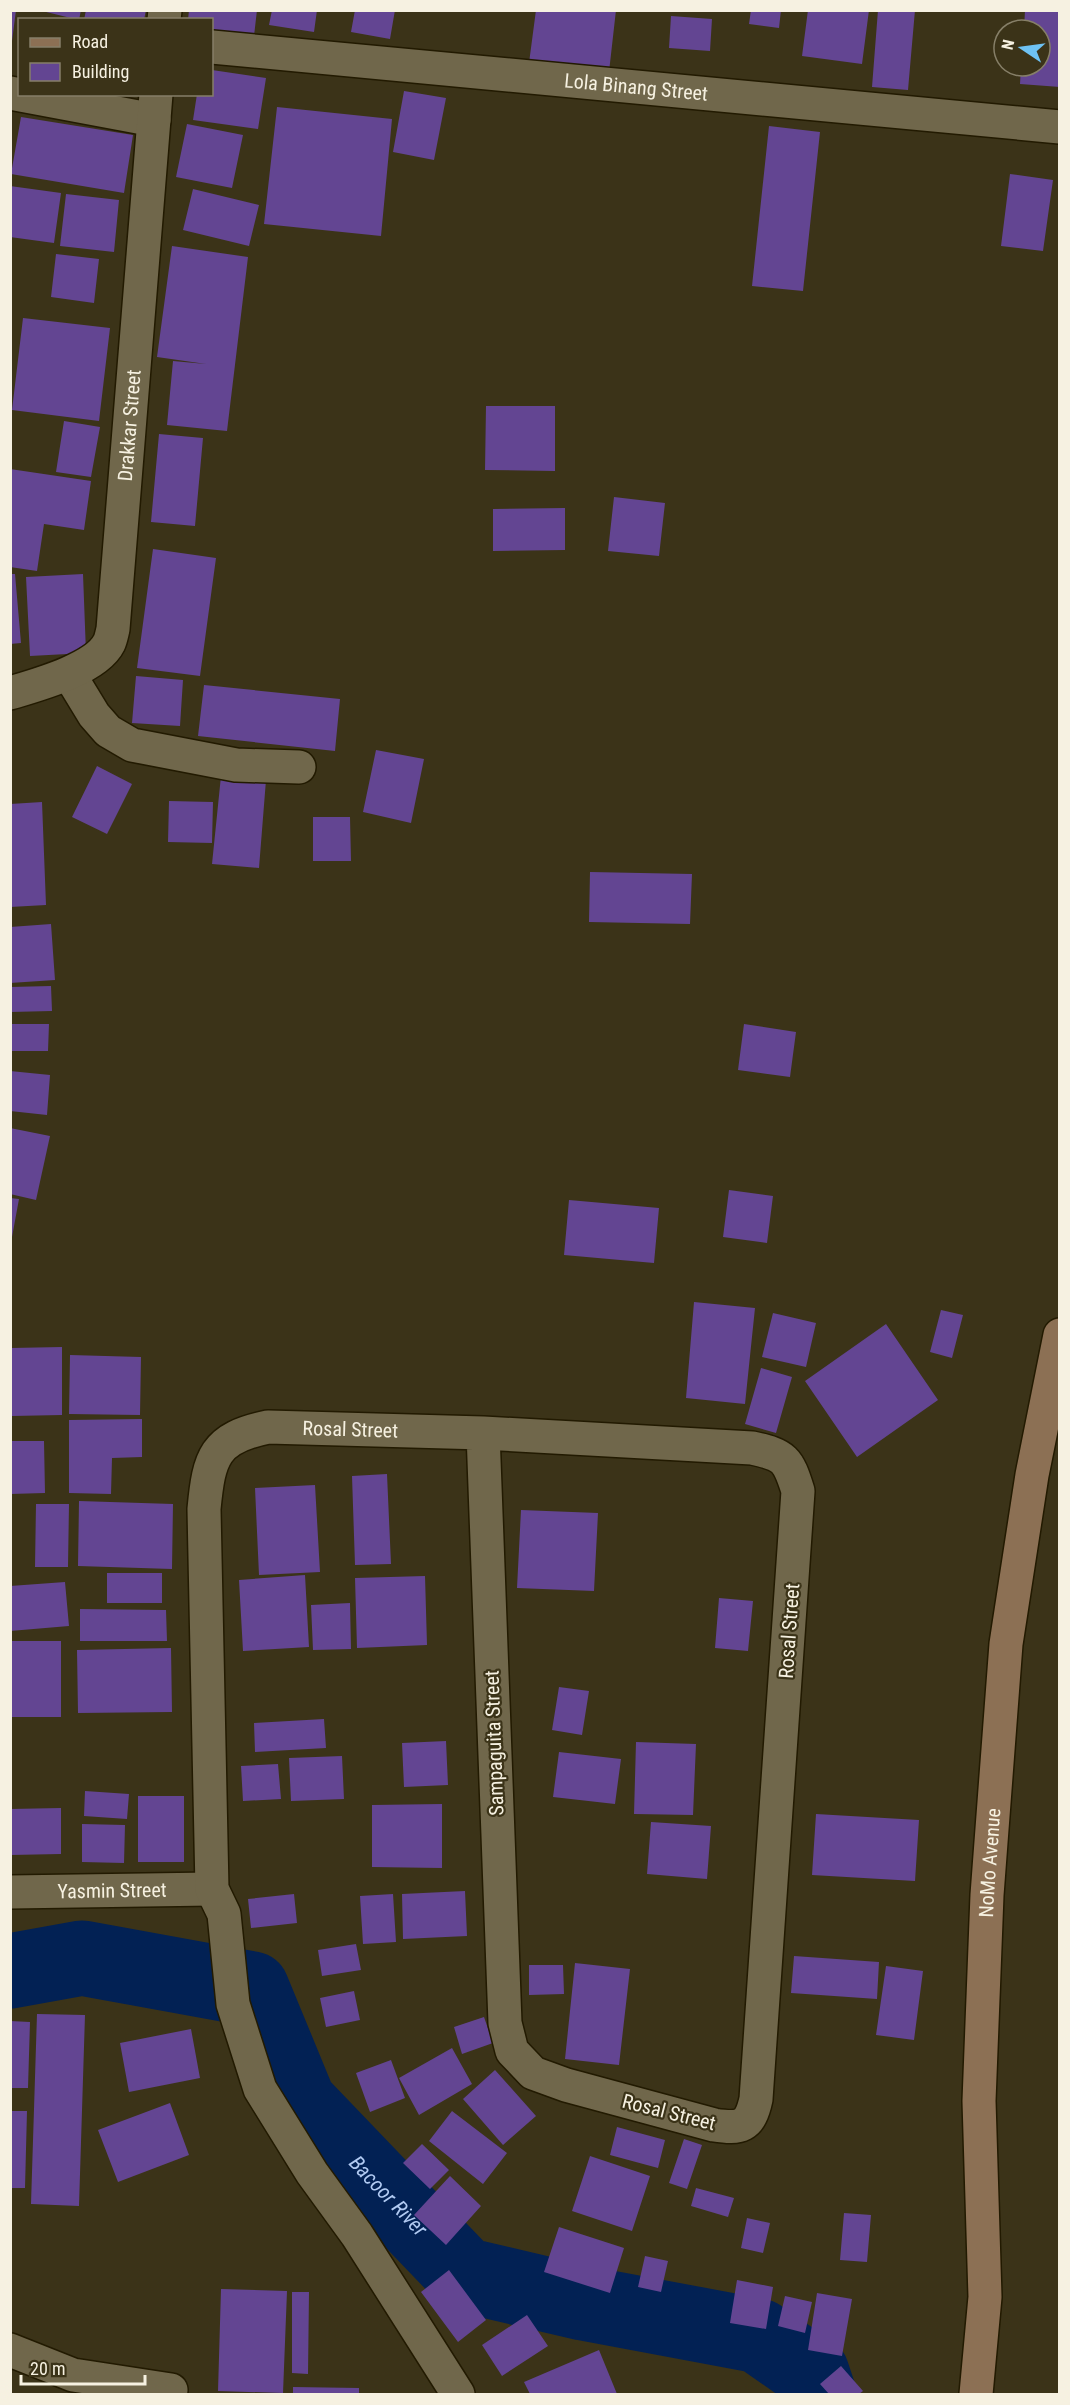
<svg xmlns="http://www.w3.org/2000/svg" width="1070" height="2405" viewBox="0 0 1070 2405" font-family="'Roboto Condensed',sans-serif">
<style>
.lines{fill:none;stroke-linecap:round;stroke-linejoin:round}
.river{stroke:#022154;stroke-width:75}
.building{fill:#634592}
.minor-casing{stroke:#221a01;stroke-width:36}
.secondary-casing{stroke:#221a01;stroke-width:36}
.minor{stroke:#70674b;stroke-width:33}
.secondary{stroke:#8c7054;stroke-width:33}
.labels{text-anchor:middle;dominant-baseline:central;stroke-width:4.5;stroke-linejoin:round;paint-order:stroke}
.street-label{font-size:20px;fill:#f6f1e1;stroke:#3b3318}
.water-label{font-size:21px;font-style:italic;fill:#b1caf2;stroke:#3b3318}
</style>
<rect width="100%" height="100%" fill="#3b3318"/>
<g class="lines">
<path class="river" id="s1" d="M10 1971 82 1958 252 1989 299 2103 464 2275 583 2303 759 2336 812 2373 819 2394"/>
</g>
<path class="building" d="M10 10H16L12 41H10Z
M38 10H81L79 20Z
M86 10H146L144 20H84Z
M189 10H257L254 36 212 32V20H188Z
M272 10H317L314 32 269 25Z
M355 10H395L390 39 351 32Z
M536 10H616L609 72 529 63Z
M751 10H781L779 28 749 24Z
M808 10H869L862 64 802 56Z
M878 10H915L908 90 872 87Z
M1025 10H1060V87L1020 84 1021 66H1040V30H1024Z
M671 16 712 19 710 51 669 48Z
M212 70 266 78 258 129 193 120 197 94H212Z
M404 91 446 98 434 160 393 152Z
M277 107 392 119 381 236 264 224Z
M21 117 133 135 124 193 11 174Z
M187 124 243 135 232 188 176 177Z
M769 126 820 132 803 291 752 286Z
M1010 174 1053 180 1043 251 1001 246Z
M10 186 61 193 54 243 10 237Z
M193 189 259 205 249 246 183 230Z
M66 194 119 200 114 252 60 246Z
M172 246 248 257 227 431 167 425 173 361 206 364 157 357Z
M56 254 99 259 94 303 51 297Z
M23 318 110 328 99 421 12 410Z
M486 406H555V471L485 470Z
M64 421 100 427 91 477 56 472Z
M159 434 203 438 195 526 151 522Z
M10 469 91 481 84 530 44 524 37 571 10 567Z
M614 497 665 503 659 556 608 551Z
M565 508V550L493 551V509Z
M153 549 216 558 200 676 137 668Z
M10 574H15L21 643 10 644Z
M83 574 86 653 30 656 26 577Z
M136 676 183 680 180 726 132 723Z
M204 685 340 699 335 751 198 736Z
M376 750 424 759 411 823 363 812Z
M97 766 132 784 107 834 72 817Z
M221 776 266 780 259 868 212 864Z
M169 801 213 802 212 843 168 842Z
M42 802 46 905 10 907V804Z
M313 817H350L351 861H313Z
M590 872 692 874 690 924 589 922Z
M51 924 55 980 10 983V927Z
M51 986 52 1011 10 1012V987Z
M10 1024H49L48 1051H10Z
M744 1024 796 1032 790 1077 738 1070Z
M10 1071 50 1075 47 1115 10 1111Z
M10 1128 50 1136 36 1200 10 1194Z
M729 1190 773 1196 767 1243 723 1237Z
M10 1198 19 1199 12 1237H10Z
M569 1200 659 1208 654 1263 564 1255Z
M694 1302 755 1308 745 1404 686 1398Z
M941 1310 963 1315 952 1358 930 1352Z
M773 1313 816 1323 806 1367 762 1357Z
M886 1324 938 1400 857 1457 805 1381Z
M62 1347V1415L12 1416 11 1348Z
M70 1355 141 1357 140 1415 69 1414Z
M761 1368 792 1377 776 1433 745 1424Z
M142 1419V1457L112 1458 111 1494 69 1493V1420Z
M10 1441H44L45 1493 10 1494Z
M387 1474 391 1564 355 1565 352 1476Z
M315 1485 320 1572 259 1575 255 1488Z
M79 1501 173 1504 172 1569 78 1566Z
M36 1504H69L68 1567H35Z
M521 1510 598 1513 594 1591 517 1588Z
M107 1573H162V1603H107Z
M305 1575 309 1647 243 1651 239 1580Z
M425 1576 427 1645 357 1648 355 1578Z
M65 1582 69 1626 10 1631V1586Z
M719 1598 753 1601 748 1651 715 1648Z
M350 1603 351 1649 313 1650 311 1605Z
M80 1609 166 1610 167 1641H80Z
M10 1641H61V1717H10Z
M171 1648 172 1712 78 1713 77 1650Z
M559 1687 589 1691 582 1735 552 1730Z
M324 1719 326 1748 255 1752 254 1723Z
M446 1741 448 1785 404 1787 402 1743Z
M636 1742 696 1744 693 1815 634 1814Z
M559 1752 621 1759 615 1804 553 1797Z
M342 1756 344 1799 291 1801 289 1758Z
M278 1764 281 1799 243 1801 241 1766Z
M85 1791 129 1794 127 1819 84 1816Z
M138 1796H184V1862H138Z
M442 1804V1868L372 1867V1805Z
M61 1808V1854L10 1855V1809Z
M816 1814 919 1820 915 1881 812 1875Z
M651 1822 711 1826 707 1879 647 1874Z
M82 1824 125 1825 124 1863 82 1862Z
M465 1891 467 1936 403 1939 402 1894Z
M294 1894 297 1923 251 1928 248 1899Z
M393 1894 396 1942 363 1944 360 1896Z
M356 1944 361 1970 322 1976 318 1950Z
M794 1956 879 1962 877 1999 791 1993Z
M575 1963 630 1969 619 2065 565 2059Z
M529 1965H563L564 1994 529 1995Z
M886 1966 923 1971 914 2040 876 2035Z
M354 1991 360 2020 326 2027 320 1998Z
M37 2014 85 2015 79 2206 31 2204Z
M484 2017 493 2043 462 2054 454 2027Z
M10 2021 30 2022 28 2088H10Z
M191 2029 200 2078 129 2092 120 2043Z
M452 2048 472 2084 419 2115 399 2078Z
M391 2060 405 2098 370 2112 356 2073Z
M495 2070 536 2116 503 2145 463 2099Z
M170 2103 189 2155 118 2182 98 2130Z
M10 2111H27L25 2188H10Z
M452 2111 507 2153 483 2184 429 2141Z
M617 2127 665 2140 658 2168 610 2155Z
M684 2139 702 2145 687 2189 669 2183Z
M422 2144 449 2170 430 2189 403 2163Z
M590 2156 650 2176 632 2231 572 2211Z
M450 2176 481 2206 446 2245 414 2215Z
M696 2188 734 2198 728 2217 691 2206Z
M844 2213 871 2215 867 2262 840 2260Z
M747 2218 770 2223 763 2253 741 2248Z
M559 2227 624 2248 610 2293 544 2272Z
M645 2256 668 2261 661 2292 638 2287Z
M449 2270 486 2320 458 2342 421 2292Z
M737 2280 773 2287 766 2329 730 2323Z
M221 2289 287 2291 283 2393 218 2391Z
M292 2292H309L308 2374 292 2373Z
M817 2293 852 2299 842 2356 808 2350Z
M785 2296 812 2302 805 2333 778 2326Z
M527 2315 548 2346 502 2376 482 2345Z
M599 2350 617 2394H530L524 2382Z
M841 2366 863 2391 859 2394H829L820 2384Z
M293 2387 359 2388V2394H293Z"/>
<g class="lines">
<defs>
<g id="minor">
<path d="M164 20 165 10"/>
<path id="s2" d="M212 47 1060 127"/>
<path d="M10 93 154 120"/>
<path d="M69 674 94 715 108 731 132 745 236 765 299 767"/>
<path id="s3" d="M10 693C37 685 96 669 109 643 111 639 112 633 113 629L156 94"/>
<path id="s4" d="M10 1892 212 1889"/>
<path d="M10 2350 73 2375 171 2390"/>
<path id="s5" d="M458 2394 357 2235 312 2173 260 2089 233 2004 224 1914 212 1889 204 1509C209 1457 214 1438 268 1427L483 1433 752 1448C785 1455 788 1459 798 1491L756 2099C750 2127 741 2129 714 2125L566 2085 533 2073 512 2051 505 2023 483 1433"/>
</g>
<g id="secondary">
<path id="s6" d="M976 2394 985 2297 979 2101 987 1895 1006 1644 1032 1475 1060 1335"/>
</g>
</defs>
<use href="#minor" class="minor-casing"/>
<use href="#secondary" class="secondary-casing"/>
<use href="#minor" class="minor"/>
<use href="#secondary" class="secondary"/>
</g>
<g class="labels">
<g class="street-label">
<text stroke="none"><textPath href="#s2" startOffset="426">Lola Binang Street</textPath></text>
<text stroke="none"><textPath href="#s3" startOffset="332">Drakkar Street</textPath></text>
<text stroke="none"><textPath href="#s5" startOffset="1150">Rosal Street</textPath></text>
<text transform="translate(789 1631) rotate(-86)">Rosal Street</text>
<text transform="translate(494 1743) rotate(-92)">Sampaguita Street</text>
<text stroke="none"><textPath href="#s6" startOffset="532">NoMo Avenue</textPath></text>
<text stroke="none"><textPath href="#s4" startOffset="102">Yasmin Street</textPath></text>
<text transform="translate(669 2112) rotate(14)">Rosal Street</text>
</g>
<g class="water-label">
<text stroke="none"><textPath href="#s1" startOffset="498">Bacoor River</textPath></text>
</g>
</g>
<rect width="1070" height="2405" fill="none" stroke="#f6f1e1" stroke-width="24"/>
<rect x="18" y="18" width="195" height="78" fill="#3b3318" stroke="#867f68" stroke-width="1.5"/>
<rect x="30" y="38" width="30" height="9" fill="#8c7054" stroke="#867f68" stroke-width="1.5"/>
<text x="72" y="48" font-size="18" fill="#f6f1e1">Road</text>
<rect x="30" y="63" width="30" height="18" fill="#634592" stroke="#867f68" stroke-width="1.5"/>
<text x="72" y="78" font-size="18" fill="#f6f1e1">Building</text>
<g transform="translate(1022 48) rotate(283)"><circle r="28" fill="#3b3318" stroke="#867f68" stroke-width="1.5"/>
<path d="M0-4.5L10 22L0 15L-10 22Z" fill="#6ec2f3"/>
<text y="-9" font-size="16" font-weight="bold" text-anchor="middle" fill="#f6f1e1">N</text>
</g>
<path d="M21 2375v9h124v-9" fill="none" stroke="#f6f1e1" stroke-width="3"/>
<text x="30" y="2375" font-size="18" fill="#f6f1e1" stroke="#3b3318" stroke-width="4.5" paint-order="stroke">20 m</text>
</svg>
